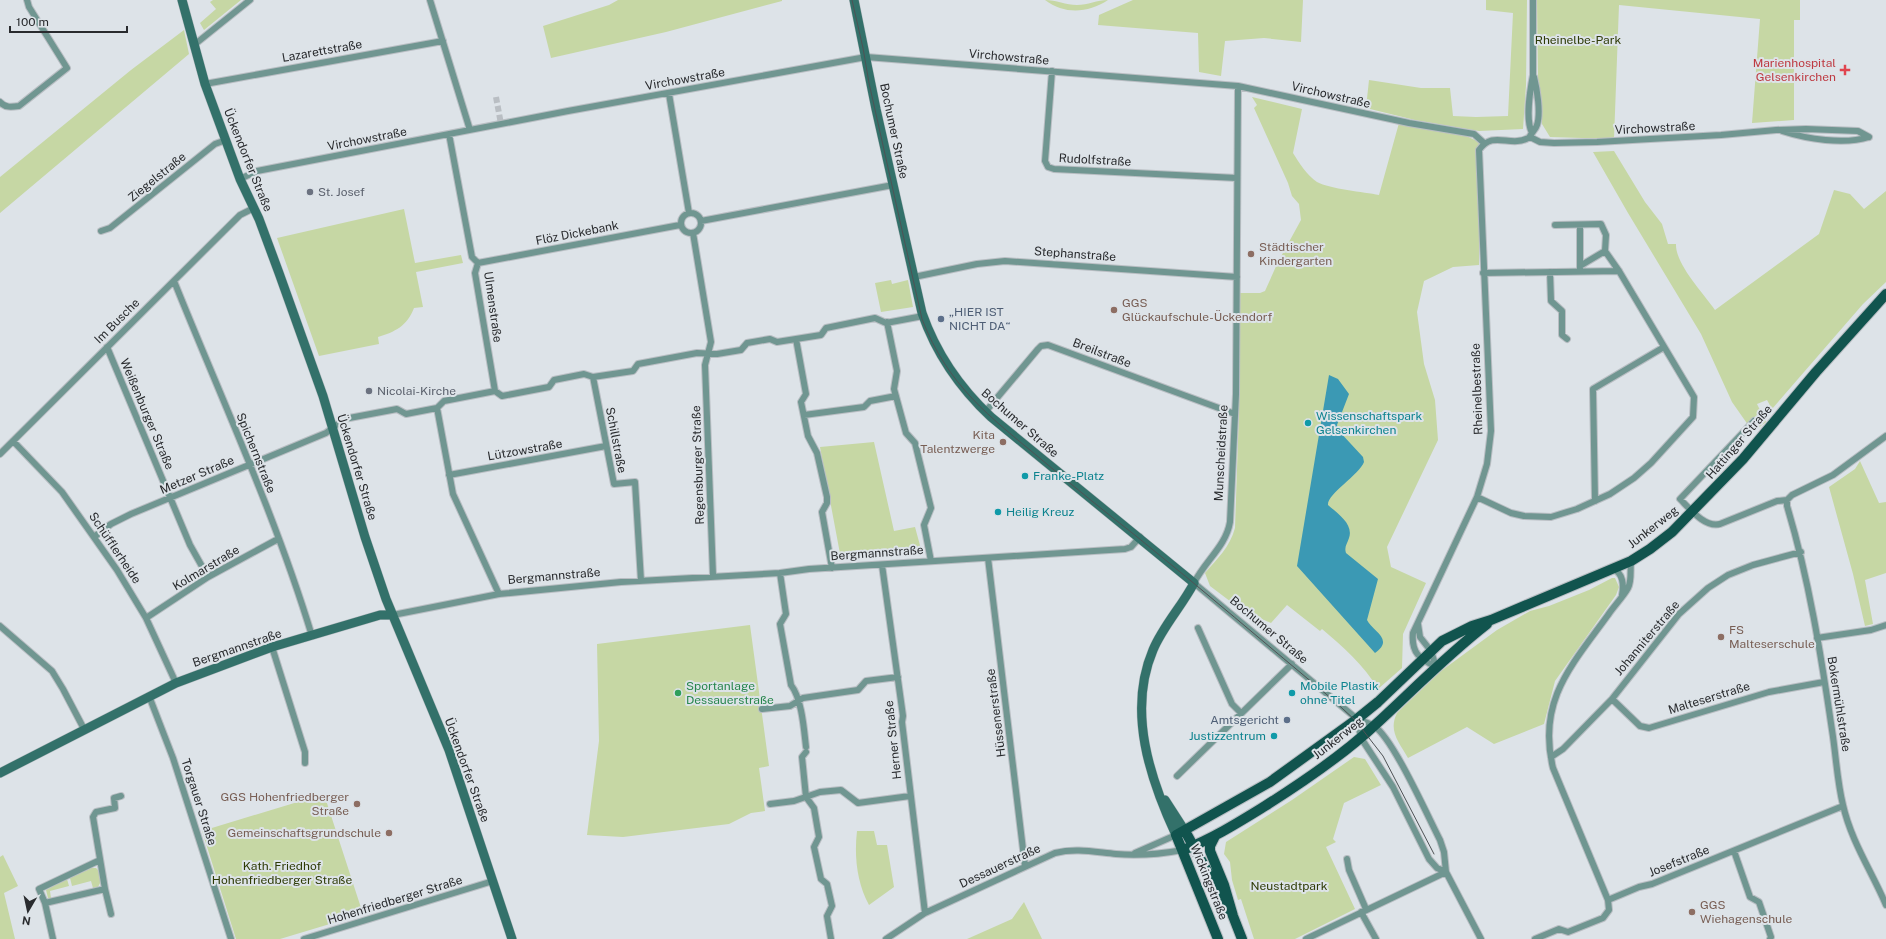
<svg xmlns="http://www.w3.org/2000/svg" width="1886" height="939" viewBox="0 0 1886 939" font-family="'Public Sans',sans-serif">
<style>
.green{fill:#c6d7a4}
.water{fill:#3b99b4}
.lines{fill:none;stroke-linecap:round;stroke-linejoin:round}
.street-tunnel{stroke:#b9bec3;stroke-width:6;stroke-dasharray:6 3;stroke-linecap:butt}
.street-casing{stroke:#b9bec3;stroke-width:8}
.secondary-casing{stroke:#b9bec3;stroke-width:10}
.primary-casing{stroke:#b9bec3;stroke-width:12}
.street{stroke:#709691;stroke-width:6}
.secondary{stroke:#33716a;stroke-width:9}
.primary{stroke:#11544e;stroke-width:10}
.tram{stroke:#4f5255;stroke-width:1}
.health-dot{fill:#e0444e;stroke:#dde3e8;stroke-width:1.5}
.worship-dot{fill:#6b7280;stroke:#dde3e8;stroke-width:1.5}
.education-dot{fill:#8d6e63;stroke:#dde3e8;stroke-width:1.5}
.service-dot{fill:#5c6f8a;stroke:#dde3e8;stroke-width:1.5}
.culture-dot{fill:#0f9aa8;stroke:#dde3e8;stroke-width:1.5}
.leisure-dot{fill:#2e9e5b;stroke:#dde3e8;stroke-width:1.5}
.labels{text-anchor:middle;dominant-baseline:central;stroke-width:4;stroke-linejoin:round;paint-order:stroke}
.park-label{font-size:12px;fill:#2e3b06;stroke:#dde3e8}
.street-label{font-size:12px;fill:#292b2e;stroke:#dde3e8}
.health-label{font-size:12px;fill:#be3a42;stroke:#dde3e8;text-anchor:end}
.worship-label{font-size:12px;fill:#5b616d;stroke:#dde3e8;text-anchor:start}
.education-label{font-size:12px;fill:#785e54;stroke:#dde3e8;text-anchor:start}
.service-label{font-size:12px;fill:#4e5e75;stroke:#dde3e8;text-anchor:start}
.culture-label{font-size:12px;fill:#0d838f;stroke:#dde3e8;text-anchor:start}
.leisure-label{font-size:12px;fill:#27864d;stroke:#dde3e8;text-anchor:start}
</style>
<rect width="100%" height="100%" fill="#dde3e8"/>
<path class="green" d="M213 0H241L204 30 200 23 216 9 210 2Z
M618 0H782V1L666 32 551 58 543 26 609 5Z
M1045 0C1056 0 1066 5 1077 5 1088 5 1097 0 1108 0 1088 13 1065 15 1045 0Z
M1133 0H1303L1301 42 1264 38 1225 41 1221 76 1199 72 1198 33 1098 25 1099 15Z
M1486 0H1527L1526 85 1523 129 1479 131 1415 120 1366 108 1369 80 1421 88H1450L1453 116 1476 117 1508 116 1513 13 1486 10Z
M1537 0H1800V20H1794V120L1752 123 1760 19 1619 5 1614 139 1550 137 1542 124 1538 80Z
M184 30 189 54 0 213V177L131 70Z
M1252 97 1302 109 1293 153C1299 163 1307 175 1317 182 1330 189 1364 192 1379 195L1399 123 1460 133 1479 142V265L1453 267 1424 281 1417 312 1424 364 1435 400 1438 440 1387 547 1391 567 1426 583 1403 634 1402 668 1378 689C1364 665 1343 647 1322 629L1320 631 1287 605 1271 623 1243 611 1210 586 1205 573C1217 559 1230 547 1235 528L1239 412V293H1260L1265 291 1278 262 1301 220 1299 204 1292 196 1288 183 1254 108 1257 105Z
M1614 151 1645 202 1662 224 1668 244H1676C1675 264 1704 294 1715 310L1819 234 1834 190 1850 194 1864 209 1886 191V282L1863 304 1772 409 1767 400 1757 404 1766 422 1753 432 1732 402 1701 334 1628 213 1593 152Z
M404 209 415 263 461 255 463 263 416 272 423 307 414 308C407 326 395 332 378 337L379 344 319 356 277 238Z
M891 280 892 284 908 280 913 307 881 312 875 283Z
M874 442 894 531 915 527 921 549 919 552 841 559 820 447Z
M1860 461 1879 503 1886 502V573L1865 580 1873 624 1865 626 1853 574 1829 487 1855 469Z
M1612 578H1615L1619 587 1616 595 1555 681 1544 724 1494 744 1467 727 1408 758C1399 742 1388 731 1397 713L1441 671 1497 630 1530 611 1549 606 1589 590Z
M750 625 769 766 759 768 765 811 751 813 729 824 623 837 587 835 599 741 597 644Z
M1354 757 1365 759 1381 785 1344 803 1333 839 1336 842 1326 847 1355 909 1295 939H1254L1241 899 1238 900 1232 880 1230 862 1224 854 1226 842 1292 800Z
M324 794 363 914 280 939H236L202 831Z
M857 831H874L877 845H887L894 887 869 905C857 883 854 856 857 831Z
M3 855 18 886 4 893 15 939H0V857Z
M91 868H96L99 871 101 881 98 887 93 888 91 881 72 886 70 878Z
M67 879 69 886 50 891 51 898H48L46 890Z
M1024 902 1042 939H967L1012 919Z"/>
<path class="water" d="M1329 375 1338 379 1349 394 1337 425 1338 430 1363 457 1364 462C1359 475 1327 494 1328 505 1337 513 1354 524 1349 538 1347 544 1344 547 1346 553L1378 579 1367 620C1372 631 1395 639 1375 653L1297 566Z"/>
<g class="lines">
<path class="street-tunnel" d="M496 97 501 124"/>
<defs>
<path id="street" d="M430 0 470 130
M194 45 250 0
M1052 71 1045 161 1048 167 1054 169 1237 178
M205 84 443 41
M1238 86 1236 394 1230 522C1226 546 1205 561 1194 583L1357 719C1362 721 1369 723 1374 726 1393 738 1428 817 1440 840L1444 852 1446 872 1481 939
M669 94 689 213
M0 102C5 108 12 107 19 106L67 68 29 7 27 0
M1782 131C1807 139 1844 145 1869 137
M1532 133C1525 119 1530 91 1533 75V0
M449 134 472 257 478 263 475 273 495 391
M1530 136C1532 132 1536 129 1537 125 1541 113 1537 89 1534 77
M1530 137 1540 142 1554 143 1597 142 1721 135 1776 130 1806 129 1858 131 1869 137
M240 179 257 171 568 111 866 57 1238 86 1409 123 1474 134 1484 143
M681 223a10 10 0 1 1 20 0a10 10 0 1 1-20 0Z
M701 221 893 185
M1580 225V266
M101 231 110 228 215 144 226 140
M693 233 711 342 705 365 713 575
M478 263 680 225
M1580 270V266L1605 251
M1550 272 1551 301 1562 311V335L1567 339
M1483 273 1619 271
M914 277 977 264 1005 261 1237 277
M174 281C221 398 275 514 312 636
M887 322 897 371 894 389 906 433 915 443 931 508 924 525 931 561
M796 339 806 394 801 402 808 436 817 453 827 497V503L822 512 832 568
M107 347 190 545 208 577
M593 377 614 484 635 482 641 581
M437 408 453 494 499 594
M986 411 1038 349 1041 346 1048 345 1235 414
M804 415 864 407 870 401 896 396
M1754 421 1680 499C1690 509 1705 528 1720 524L1777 501 1787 500 1792 495 1833 475 1886 436
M13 441 62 492 117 570 146 618 176 683
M0 454 240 215 254 208
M449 475 606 446
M1477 497 1511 513 1524 516 1551 517 1577 509 1610 494 1634 478 1651 463 1693 417 1694 397 1619 271 1605 251 1606 235 1601 224 1555 225
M1787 500V506C1809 579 1821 655 1832 730 1836 755 1837 781 1843 805 1851 841 1872 872 1886 905
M1595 501 1593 389 1664 347
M94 537 111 524 131 514 326 433 344 419 397 409 406 414 437 408 444 401 495 391 502 396 549 387 554 380 584 374 593 377 633 371 638 364 697 353 717 354 741 350 747 343 770 339 777 342 821 335 826 328 875 318 886 323 923 316
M988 558 1025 866
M882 565 903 716 902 722 925 913
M1613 569C1623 573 1624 585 1622 595
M780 573 786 614 780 624 791 685C802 699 804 730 806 747
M393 615 499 594 621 582 780 573 809 569 1125 549 1131 547 1140 537
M146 618 208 577 278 539
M1418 624 1420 637 1431 651 1436 667
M0 626 52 671 63 689 84 729
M1198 628 1232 704 1241 713
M1817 638 1871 630 1886 625
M272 647 305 752V763
M1436 667C1420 659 1411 653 1413 633L1477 497 1487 464 1491 431 1479 150C1494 129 1510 149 1530 137
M149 696 173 758 231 939
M1612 699 1640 726 1649 728 1769 692 1824 682
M762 709 790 706 803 698 858 690 866 681 898 677
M1357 719 1361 738 1393 787 1429 859 1437 868 1446 872
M806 752 802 757 806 797 814 808 819 837 814 847 821 879 827 884 832 906 827 916 831 939
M1551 757 1563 749 1612 699 1679 614 1708 588 1728 575 1753 565 1801 552
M1177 776 1292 664
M770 804 794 801 820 792 841 790 858 803 910 796
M1734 851 1750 897 1759 902 1771 937 1770 939
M1135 853 1176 835
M1347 859 1349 870 1366 909
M105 889 111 914
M1608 900 1639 887 1652 884 1843 806
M45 903 105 889 93 817 96 812 115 808 114 798 121 796
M1361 912 1376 939
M53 939 45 903 39 889 100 860
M304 939 493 881
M886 939 925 913 1055 853C1076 848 1094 852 1116 854 1138 856 1161 854 1183 850
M1306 939 1446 872
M1535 939 1559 929 1568 932 1603 918 1609 910 1608 900 1553 768C1537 701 1571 666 1608 615 1614 606 1623 597 1628 588 1632 581 1630 569 1631 561"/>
<path id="secondary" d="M182 0 205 84 240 179 259 219 279 273 323 396 365 537 386 599 449 750 512 939
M854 0 876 109 922 313C936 353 960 388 991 417L1194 583C1182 606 1163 626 1153 650 1127 711 1150 779 1176 835
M0 773 176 683 272 647 380 615H393
M1165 800 1185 831"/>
<path id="primary" d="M1185 831 1228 909
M1215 836 1210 846V851L1224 885 1233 916 1242 939
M1183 850C1212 839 1239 822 1265 806 1303 782 1342 756 1375 725 1412 691 1447 655 1487 624
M1218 939 1176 835 1270 782 1357 719 1378 702 1442 641 1472 626 1491 620 1631 561 1650 549 1672 532 1743 459 1816 372 1886 294"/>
</defs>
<use href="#street" class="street-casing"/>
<use href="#secondary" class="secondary-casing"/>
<use href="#primary" class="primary-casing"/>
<use href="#street" class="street"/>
<use href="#secondary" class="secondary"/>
<use href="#primary" class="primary"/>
<path class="tram" d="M852 0 863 48 869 83 922 319C948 386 989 416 1042 460 1073 486 1104 511 1136 536 1202 589 1267 645 1332 699L1355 720 1383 756 1434 854"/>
</g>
<path class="health-dot" d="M1843 64h4v4h4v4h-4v4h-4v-4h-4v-4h4z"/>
<g class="worship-dot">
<circle cx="310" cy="192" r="4"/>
<circle cx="369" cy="391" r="4"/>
</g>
<g class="education-dot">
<circle cx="1251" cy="254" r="4"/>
<circle cx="1114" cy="310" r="4"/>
<circle cx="1003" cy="442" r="4"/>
<circle cx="1721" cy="637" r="4"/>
<circle cx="357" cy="804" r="4"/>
<circle cx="389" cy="833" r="4"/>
<circle cx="1692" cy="912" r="4"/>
</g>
<g class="service-dot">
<circle cx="941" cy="319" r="4"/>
<circle cx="1287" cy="720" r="4"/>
</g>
<g class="culture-dot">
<circle cx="1308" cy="423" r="4"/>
<circle cx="1025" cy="476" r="4"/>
<circle cx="998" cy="512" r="4"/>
<circle cx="1292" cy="693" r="4"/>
<circle cx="1274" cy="736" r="4"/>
</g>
<circle class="leisure-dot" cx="678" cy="693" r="4"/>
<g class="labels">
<g class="park-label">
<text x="1578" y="40">Rheinelbe-Park</text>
<text x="282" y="866">Kath. Friedhof<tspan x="282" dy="14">Hohenfriedberger Straße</tspan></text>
<text x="1289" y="886">Neustadtpark</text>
</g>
<g class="street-label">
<text transform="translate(322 51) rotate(-10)">Lazarettstraße</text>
<text transform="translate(1009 57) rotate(5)">Virchowstraße</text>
<text transform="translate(685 79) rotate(-10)">Virchowstraße</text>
<text transform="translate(1331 95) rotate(13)">Virchowstraße</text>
<text transform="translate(1655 128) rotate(-3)">Virchowstraße</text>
<text transform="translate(894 131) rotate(78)">Bochumer Straße</text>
<text transform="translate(367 139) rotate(-11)">Virchowstraße</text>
<text transform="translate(248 160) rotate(68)">Ückendorfer Straße</text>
<text transform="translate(1095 160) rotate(3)">Rudolfstraße</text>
<text transform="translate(157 177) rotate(-39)">Ziegelstraße</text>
<text transform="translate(577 233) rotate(-11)">Flöz Dickebank</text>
<text transform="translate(1075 254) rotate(4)">Stephanstraße</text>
<text transform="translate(493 307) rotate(82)">Ulmenstraße</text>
<text transform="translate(117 321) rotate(-45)">Im Busche</text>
<text transform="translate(1102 353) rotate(21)">Breilstraße</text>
<text transform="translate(1477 389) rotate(-92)">Rheinelbestraße</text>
<text transform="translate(147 414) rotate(67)">Weißenburger Straße</text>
<text transform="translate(1020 423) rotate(41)">Bochumer Straße</text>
<text transform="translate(616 440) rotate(79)">Schillstraße</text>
<text transform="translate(1739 442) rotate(-49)">Hattinger Straße</text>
<text transform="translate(525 450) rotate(-10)">Lützowstraße</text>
<text transform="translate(256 453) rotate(68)">Spichernstraße</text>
<text transform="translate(1221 453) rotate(-87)">Munscheidstraße</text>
<text transform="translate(698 465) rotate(-92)">Regensburger Straße</text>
<text transform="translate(357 467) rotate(73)">Ückendorfer Straße</text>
<text transform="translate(197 475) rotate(-23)">Metzer Straße</text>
<text transform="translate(1653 527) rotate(-38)">Junkerweg</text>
<text transform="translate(115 548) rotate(56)">Schüfflerheide</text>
<text transform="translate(877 553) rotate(-4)">Bergmannstraße</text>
<text transform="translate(206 568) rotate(-31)">Kolmarstraße</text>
<text transform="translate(554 576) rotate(-5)">Bergmannstraße</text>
<text transform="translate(1269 630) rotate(40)">Bochumer Straße</text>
<text transform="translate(1647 638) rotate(-50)">Johanniterstraße</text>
<text transform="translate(237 648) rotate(-19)">Bergmannstraße</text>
<text transform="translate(1709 698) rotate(-17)">Malteserstraße</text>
<text transform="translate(1839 704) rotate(81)">Bokermühlstraße</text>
<text transform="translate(996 713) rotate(-97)">Hüssenerstraße</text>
<text transform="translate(1338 738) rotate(-38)">Junkerweg</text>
<text transform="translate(893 740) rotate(-96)">Herner Straße</text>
<text transform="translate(467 770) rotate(70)">Ückendorfer Straße</text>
<text transform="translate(199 802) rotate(72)">Torgauer Straße</text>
<text transform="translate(1679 861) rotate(-22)">Josefstraße</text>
<text transform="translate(1000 866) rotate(-25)">Dessauerstraße</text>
<text transform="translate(1209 882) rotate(68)">Wickingstraße</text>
<text transform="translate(395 900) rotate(-17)">Hohenfriedberger Straße</text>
</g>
<g class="health-label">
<text x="1836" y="63">Marienhospital<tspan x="1836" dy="14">Gelsenkirchen</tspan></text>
</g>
<g class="worship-label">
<text x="318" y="192">St. Josef</text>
<text x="377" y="391">Nicolai-Kirche</text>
</g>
<g class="education-label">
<text x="1259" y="247">Städtischer<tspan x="1259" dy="14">Kindergarten</tspan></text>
<text x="1122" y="303">GGS<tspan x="1122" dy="14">Glückaufschule-Ückendorf</tspan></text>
<text x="995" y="435" text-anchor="end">Kita<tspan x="995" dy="14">Talentzwerge</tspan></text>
<text x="1729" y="630">FS<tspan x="1729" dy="14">Malteserschule</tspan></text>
<text x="349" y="797" text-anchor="end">GGS Hohenfriedberger<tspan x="349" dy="14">Straße</tspan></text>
<text x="381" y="833" text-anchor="end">Gemeinschaftsgrundschule</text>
<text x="1700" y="905">GGS<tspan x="1700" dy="14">Wiehagenschule</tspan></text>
</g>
<g class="service-label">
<text x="949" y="312">„HIER IST<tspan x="949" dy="14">NICHT DA“</tspan></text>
<text x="1279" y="720" text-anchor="end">Amtsgericht</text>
</g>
<g class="culture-label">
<text x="1316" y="416">Wissenschaftspark<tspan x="1316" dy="14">Gelsenkirchen</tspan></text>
<text x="1033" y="476">Franke-Platz</text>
<text x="1006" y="512">Heilig Kreuz</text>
<text x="1300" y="686">Mobile Plastik<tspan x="1300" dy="14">ohne Titel</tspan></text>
<text x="1266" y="736" text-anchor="end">Justizzentrum</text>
</g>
<g class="leisure-label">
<text x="686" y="686">Sportanlage<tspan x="686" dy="14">Dessauerstraße</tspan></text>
</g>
</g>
<g transform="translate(28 911) rotate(189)" stroke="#dde3e8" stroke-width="3" paint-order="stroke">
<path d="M0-3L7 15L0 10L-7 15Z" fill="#292b2e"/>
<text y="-6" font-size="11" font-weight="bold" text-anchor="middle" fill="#292b2e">N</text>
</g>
<path d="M10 26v6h117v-6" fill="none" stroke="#292b2e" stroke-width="2"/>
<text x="16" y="26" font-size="12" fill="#292b2e" stroke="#dde3e8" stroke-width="3" paint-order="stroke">100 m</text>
</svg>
